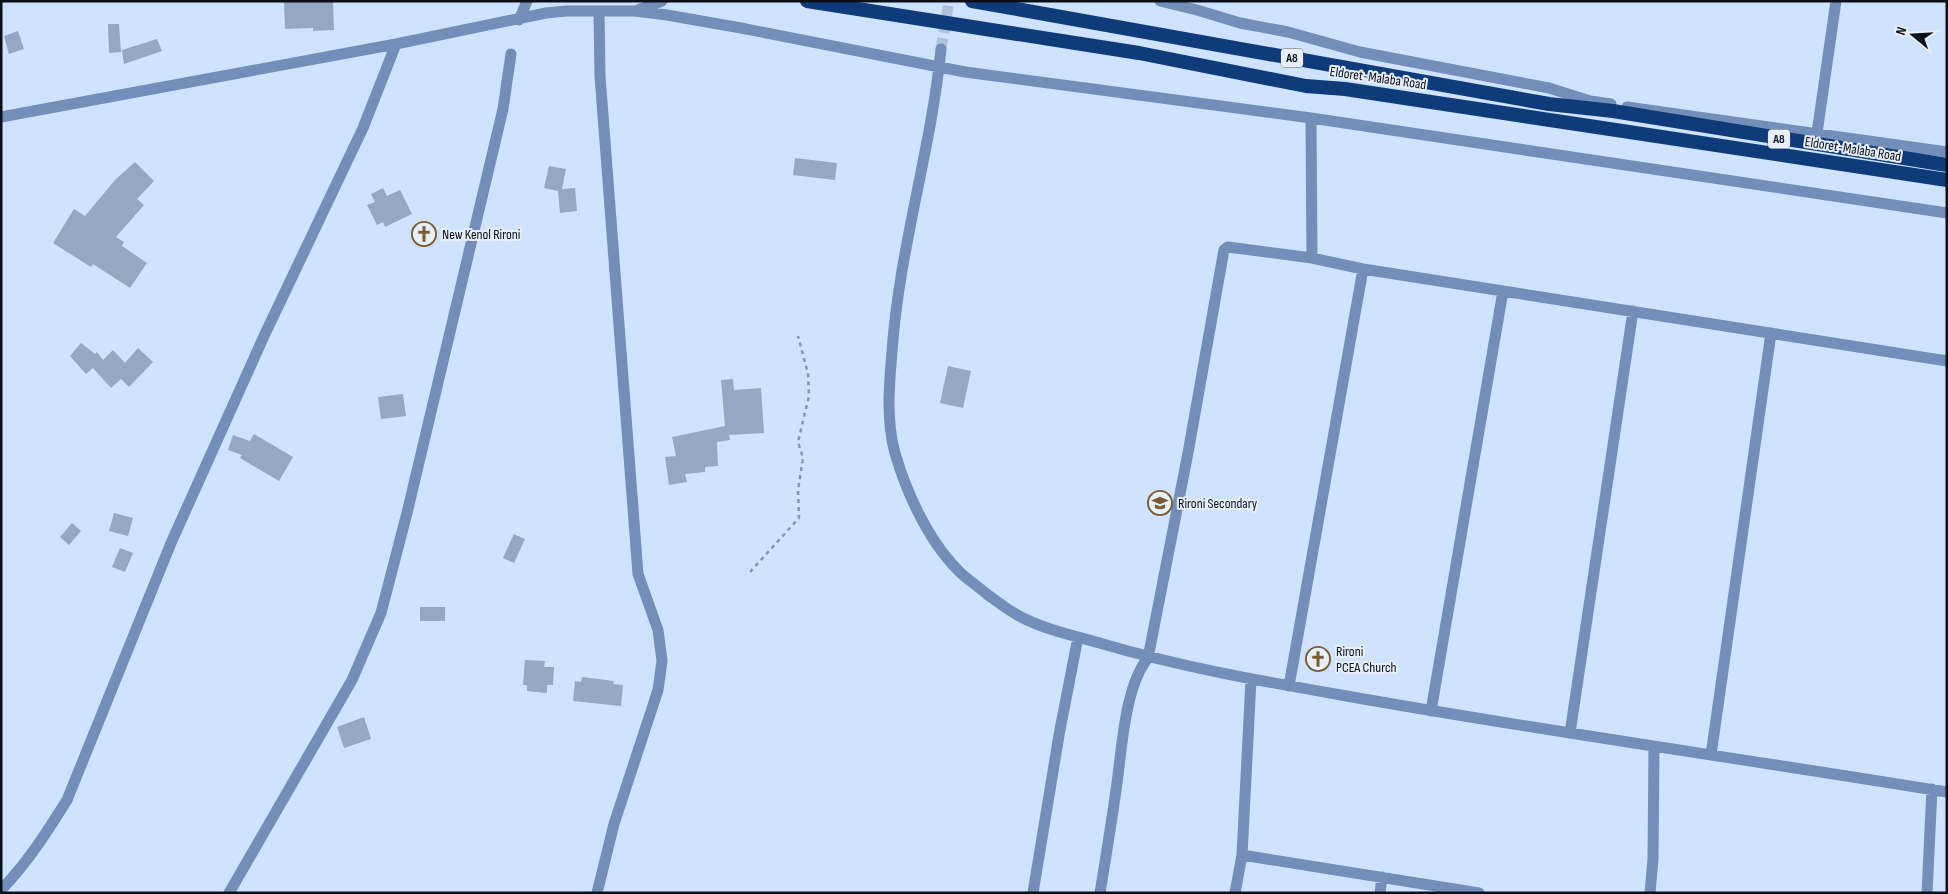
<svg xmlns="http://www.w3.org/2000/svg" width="1948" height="894" viewBox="0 0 1948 894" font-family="'Sofia Sans Condensed',sans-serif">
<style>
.building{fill:#95a7c2}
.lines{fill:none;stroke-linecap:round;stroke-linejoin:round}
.minor-tunnel{stroke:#b1c2dc;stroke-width:11;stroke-dasharray:11 5.5;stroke-linecap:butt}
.path{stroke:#8796ab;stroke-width:2.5;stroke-dasharray:4 4;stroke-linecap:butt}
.minor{stroke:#728eb9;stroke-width:11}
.trunk{stroke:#103b7a;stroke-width:14}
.labels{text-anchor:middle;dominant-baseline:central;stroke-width:4;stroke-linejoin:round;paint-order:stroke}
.shield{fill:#e7effa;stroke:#4c535c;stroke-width:1}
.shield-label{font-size:12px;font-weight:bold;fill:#0a1019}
.street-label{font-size:14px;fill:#0a1019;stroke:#e7effa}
.poi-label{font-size:14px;fill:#0a1019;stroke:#e7effa;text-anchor:start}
</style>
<rect width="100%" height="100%" fill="#cfe2ff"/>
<path class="building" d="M284 1H333L334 30 313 31V28L285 29Z
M108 24H119L121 52 109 53Z
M18 31 24 49 9 54 4 36Z
M157 39 162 51 124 64 122 50Z
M795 158 837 163 835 180 793 175Z
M135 162 154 181 137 199 144 205 116 237 124 242 122 246 147 263 130 288 93 264 91 267 53 243 74 209 85 216 115 180Z
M549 166 566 169 562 189 575 188 577 211 560 213 558 191 544 188Z
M383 188 387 196 400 190 412 214 385 227 383 222 377 225 367 205 375 202 371 194Z
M81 343 95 354 97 352 103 360 113 350 125 363 138 348 153 362 129 387 121 379 111 388 93 368 86 374 70 356Z
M948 366 971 371 963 408 940 403Z
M733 379 734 390 761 388 764 433 729 435 730 440 717 442 718 466 705 467V472L685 474 687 482 669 485 665 457 676 456 672 437 725 426 721 380Z
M403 394 406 416 381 419 378 397Z
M254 434 293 457 279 481 240 458 242 455 228 450 233 435 250 441Z
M114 513 133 518 128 536 109 531Z
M72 523 81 531 69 545 60 537Z
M514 534 525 539 514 563 503 558Z
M120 548 133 553 125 572 112 567Z
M420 607H445V621H420Z
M525 660 545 661 544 667H554L553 685H547V693L527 691V685H523Z
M582 677 614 681 613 684 623 685 621 706 573 701 575 681 581 682Z
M364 717 371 739 344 748 337 727Z"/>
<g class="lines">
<path class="minor-tunnel" d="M941 49 949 1"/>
<path class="path" d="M750 572 799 518 798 490 803 458 798 442 809 396 808 374 798 336"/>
<path class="minor" d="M1160 1 1197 10 1240 23 1288 32 1360 52 1549 88 1590 101 1611 104
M638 10 662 1
M519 20 527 1
M941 49C931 151 899 249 892 352 889 386 886 420 895 453 907 495 931 546 963 575 971 582 980 588 988 595 998 602 1009 611 1021 617 1046 630 1075 636 1103 644 1181 667 1261 681 1341 695 1542 731 1745 759 1947 792
M1627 107 1947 152
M1 117 396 44 546 13 566 11H635L667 15 741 28 965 72 1311 118 1947 213
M1311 118 1312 258
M1817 133 1836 1
M1251 680 1242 855 1479 893
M1289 686 1363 269
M1431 711 1503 291
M1570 733 1633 311
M1711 755 1771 333
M1 890C28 862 47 832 67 800L171 543 264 336 363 128 396 44
M229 893 352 680 381 613 407 513 503 109 511 54
M597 893 614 824 658 690 662 661 658 630 638 574 600 76 599 11
M1033 893 1059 735 1078 637
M1100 893C1106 856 1112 820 1117 783 1122 747 1125 686 1148 658L1188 453 1222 261 1224 250 1228 247 1312 258 1363 269 1947 361
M1235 893 1242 855
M1380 893 1382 877
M1650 893 1653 859 1654 746
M1927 893 1932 789"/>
<path class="trunk" d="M807 1 1139 53 1306 86 1345 89 1947 180
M972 1 1549 104 1613 111 1947 165"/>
</g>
<defs>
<symbol id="church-ring" viewBox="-11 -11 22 22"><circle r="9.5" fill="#e7effa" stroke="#785d30" stroke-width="1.5"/><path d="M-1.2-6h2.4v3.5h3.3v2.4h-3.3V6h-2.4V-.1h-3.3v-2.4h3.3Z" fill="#785d30"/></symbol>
<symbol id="school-ring" viewBox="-11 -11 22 22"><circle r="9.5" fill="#e7effa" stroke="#785d30" stroke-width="1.5"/><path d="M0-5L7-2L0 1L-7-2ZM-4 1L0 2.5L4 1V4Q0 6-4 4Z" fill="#785d30"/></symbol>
</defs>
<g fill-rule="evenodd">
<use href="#church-ring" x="410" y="220" width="28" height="28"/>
<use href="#school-ring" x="1146" y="489" width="28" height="28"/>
<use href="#church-ring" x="1304" y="645" width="28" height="28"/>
</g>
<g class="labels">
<g class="shield">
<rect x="1281" y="48.5" width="22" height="19" rx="4"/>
<rect x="1768" y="129.5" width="22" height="19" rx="4"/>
</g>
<g class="shield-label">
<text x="1292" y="58">A8</text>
<text x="1779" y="139">A8</text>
</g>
<g class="street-label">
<text transform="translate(1378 78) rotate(8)">Eldoret-Malaba Road</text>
<text transform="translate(1853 149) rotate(9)">Eldoret-Malaba Road</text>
</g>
<g class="poi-label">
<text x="442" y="234">New Kenol Rironi</text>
<text x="1178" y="503">Rironi Secondary</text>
<text x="1336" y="651">Rironi<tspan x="1336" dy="16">PCEA Church</tspan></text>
</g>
</g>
<rect width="1948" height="894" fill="none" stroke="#0a1019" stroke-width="5"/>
<g transform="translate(1913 35) rotate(288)" stroke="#e7effa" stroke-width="4" paint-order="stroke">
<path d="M0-4L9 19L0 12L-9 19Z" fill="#0a1019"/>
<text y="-8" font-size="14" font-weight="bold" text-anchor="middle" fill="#0a1019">N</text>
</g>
</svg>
